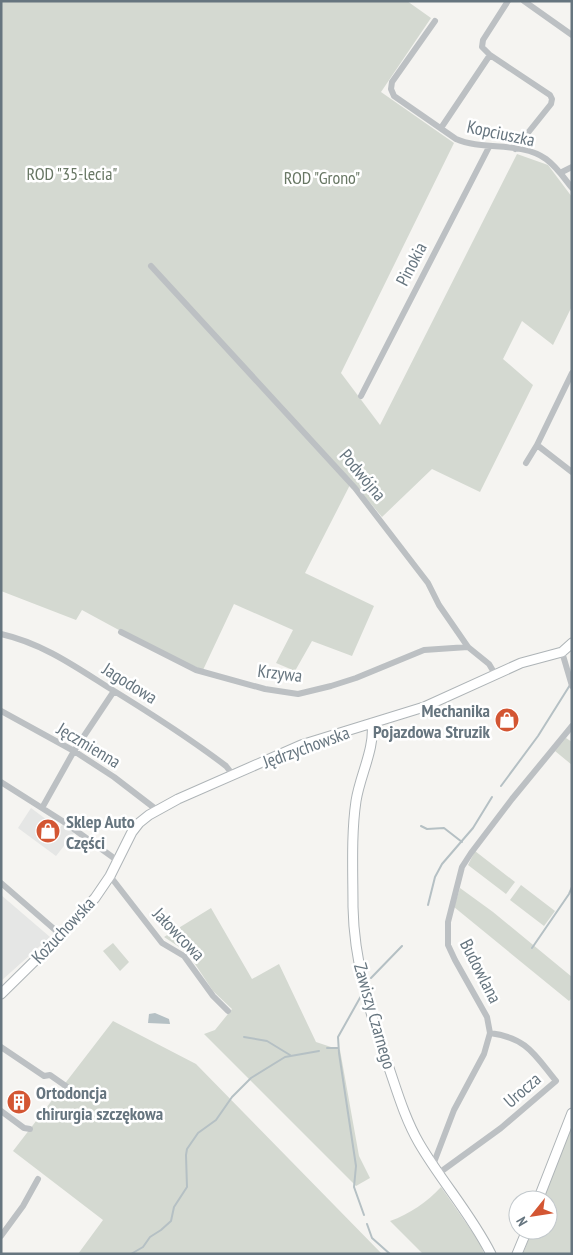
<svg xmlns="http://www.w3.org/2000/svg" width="573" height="1255" viewBox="0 0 573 1255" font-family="'PT Sans Narrow',sans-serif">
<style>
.built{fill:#e5e6e5}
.green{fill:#d4d9d1}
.water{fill:#b5c0c4}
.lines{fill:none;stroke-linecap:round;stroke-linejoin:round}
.stream{stroke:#b5c0c4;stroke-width:2}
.secondary-casing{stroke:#aeb4b7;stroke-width:11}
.street{stroke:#bcc0c3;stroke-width:6}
.secondary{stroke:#fff;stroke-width:9}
.labels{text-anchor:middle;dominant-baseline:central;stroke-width:5;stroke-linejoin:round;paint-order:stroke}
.street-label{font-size:18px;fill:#66757f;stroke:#fff}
.park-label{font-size:18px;fill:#687764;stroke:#fff}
.poi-label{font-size:18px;font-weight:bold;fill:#66757f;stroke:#fff;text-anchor:start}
</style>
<rect width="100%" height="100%" fill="#f5f4f1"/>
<path class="built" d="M31 808 59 829 62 825 74 833 56 856 18 828Z
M1 895 50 937 1 981Z"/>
<path class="green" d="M1 1H407L431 18 381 92 454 143 341 373 380 425 517 154 548 165 572 197V306L553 345 522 321 503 359 533 385 480 492 432 469 382 517 352 481 305 573 374 606 352 656 312 641 295 671 276 663 293 630 234 604 203 670 152 648 82 610 76 620 1 591Z
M566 738 572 742V765L555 751Z
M475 851 515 882 506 894 468 865Z
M521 885 555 911 544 926 510 900Z
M460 888 493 912 572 977V998L569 1001 454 907Z
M211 908 252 979 279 964 316 1042 340 1050 359 1156 370 1178 356 1186 204 1034 215 1030 232 1009 213 991 187 952 164 937Z
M113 943 129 962 120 971 103 951Z
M113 1021 196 1064 382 1254H78L103 1220 13 1151Z
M572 1126V1254H523L532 1230H548V1200H543Z
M441 1187 480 1243 484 1254H423L390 1221C410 1214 427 1202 441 1187Z"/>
<path class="water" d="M155 1013 169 1019 170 1024 148 1023 149 1014Z"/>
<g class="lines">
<path class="stream" d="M501 786 538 736 570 685
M421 826 427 829 444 828 462 842
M428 905 435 877 442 864 473 828 492 797
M532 948 569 894 572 887
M371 978 402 946
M361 996 338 1037 339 1053 356 1166 354 1187 364 1215
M244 1037 267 1041 290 1055
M327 1048H338
M367 1224 372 1238 390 1254
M131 1254 143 1247 150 1237 161 1230 171 1221 174 1207 187 1187 186 1155 187 1149 198 1133 216 1120 232 1097 251 1078 285 1057 319 1051"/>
<defs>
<path id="secondary" d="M372 723C375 749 360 775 356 801 351 835 353 872 353 907 354 962 370 1013 388 1065 397 1091 405 1119 419 1143 441 1181 471 1214 491 1254
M1 994 61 935 95 898 110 876 132 832 139 823 149 815 178 799 301 745 424 707 521 663 562 652 572 643
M538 1200 572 1113
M517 1254 527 1230"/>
</defs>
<use href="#secondary" class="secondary-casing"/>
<path class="street" d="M508 1 483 40 482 47 490 55 550 95 552 99 551 104 515 149
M524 1 572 35
M435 21 392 82 391 89 394 96 456 139C483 151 521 141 546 159 557 167 564 178 572 188
M441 128 490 55
M560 173 572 167
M151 266 355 488 428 583 439 605 468 647 489 664 495 674
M361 396 489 147
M537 445 572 472
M526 463 537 445 572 373
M121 632 196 670 265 689 298 694 331 686 356 678 424 650 468 647
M1 634C41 643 73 665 106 686 147 711 188 737 226 766L233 775
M562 652 572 686
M1 711 74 751 114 777 157 810
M1 782 64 822 118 861
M42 808 74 751 114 691
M110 876 162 943 184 956 213 996 228 1011
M1 883 61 935
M1 1047 44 1076 50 1075 70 1089
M1 1111 24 1128 30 1129
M433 1165 454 1110 484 1054 490 1033 487 1017 455 960 448 945V922L462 867 471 853 512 799 572 726
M439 1173 501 1128 556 1081C534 1054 527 1038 490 1033
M1 1236 23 1206 38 1179"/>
<use href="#secondary" class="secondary"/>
</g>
<defs>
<symbol id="shop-disc" viewBox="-11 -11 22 22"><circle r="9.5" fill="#d35633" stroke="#fff"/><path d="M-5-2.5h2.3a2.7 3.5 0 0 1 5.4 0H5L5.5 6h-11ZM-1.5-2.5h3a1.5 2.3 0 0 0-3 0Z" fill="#fff"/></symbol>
<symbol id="building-disc" viewBox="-11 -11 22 22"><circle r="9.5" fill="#d35633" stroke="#fff"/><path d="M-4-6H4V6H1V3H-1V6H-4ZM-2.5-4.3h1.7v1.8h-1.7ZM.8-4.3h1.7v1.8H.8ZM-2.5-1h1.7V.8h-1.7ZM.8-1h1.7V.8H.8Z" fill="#fff"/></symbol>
</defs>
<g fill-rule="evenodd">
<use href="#shop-disc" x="493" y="706" width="28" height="28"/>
<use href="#shop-disc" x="34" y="817" width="28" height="28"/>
<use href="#building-disc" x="5" y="1088" width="28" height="28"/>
</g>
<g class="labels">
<g class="street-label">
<text transform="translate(501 133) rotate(12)">Kopciuszka</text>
<text transform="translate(411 264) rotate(-63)">Pinokia</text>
<text transform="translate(363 475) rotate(50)">Podwójna</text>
<text transform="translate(280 673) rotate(7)">Krzywa</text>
<text transform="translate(130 683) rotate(32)">Jagodowa</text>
<text transform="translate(89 745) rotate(31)">Jęczmienna</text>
<text transform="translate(306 747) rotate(-20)">Jędrzychowska</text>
<text transform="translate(63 930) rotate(-47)">Kożuchowska</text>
<text transform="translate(179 934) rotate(46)">Jałowcowa</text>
<text transform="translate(481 971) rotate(63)">Budowlana</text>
<text transform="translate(375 1016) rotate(74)">Zawiszy Czarnego</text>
<text transform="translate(522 1090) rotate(-41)">Urocza</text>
</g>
<g class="park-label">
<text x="72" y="173">ROD "35-lecia"</text>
<text x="322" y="177">ROD "Grono"</text>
</g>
<g class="poi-label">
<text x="490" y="710" text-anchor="end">Mechanika<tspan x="490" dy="21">Pojazdowa Struzik</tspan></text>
<text x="66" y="821">Sklep Auto<tspan x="66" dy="21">Części</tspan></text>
<text x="36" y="1092">Ortodoncja<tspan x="36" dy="21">chirurgia szczękowa</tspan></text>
</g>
</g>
<rect width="573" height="1255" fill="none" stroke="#66757f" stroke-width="5"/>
<g transform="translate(533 1215) rotate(240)"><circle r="24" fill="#ffffff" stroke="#c2c8cc"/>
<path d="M0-4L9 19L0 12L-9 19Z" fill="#d35633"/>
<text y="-8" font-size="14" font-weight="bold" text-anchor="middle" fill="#66757f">N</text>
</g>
</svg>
